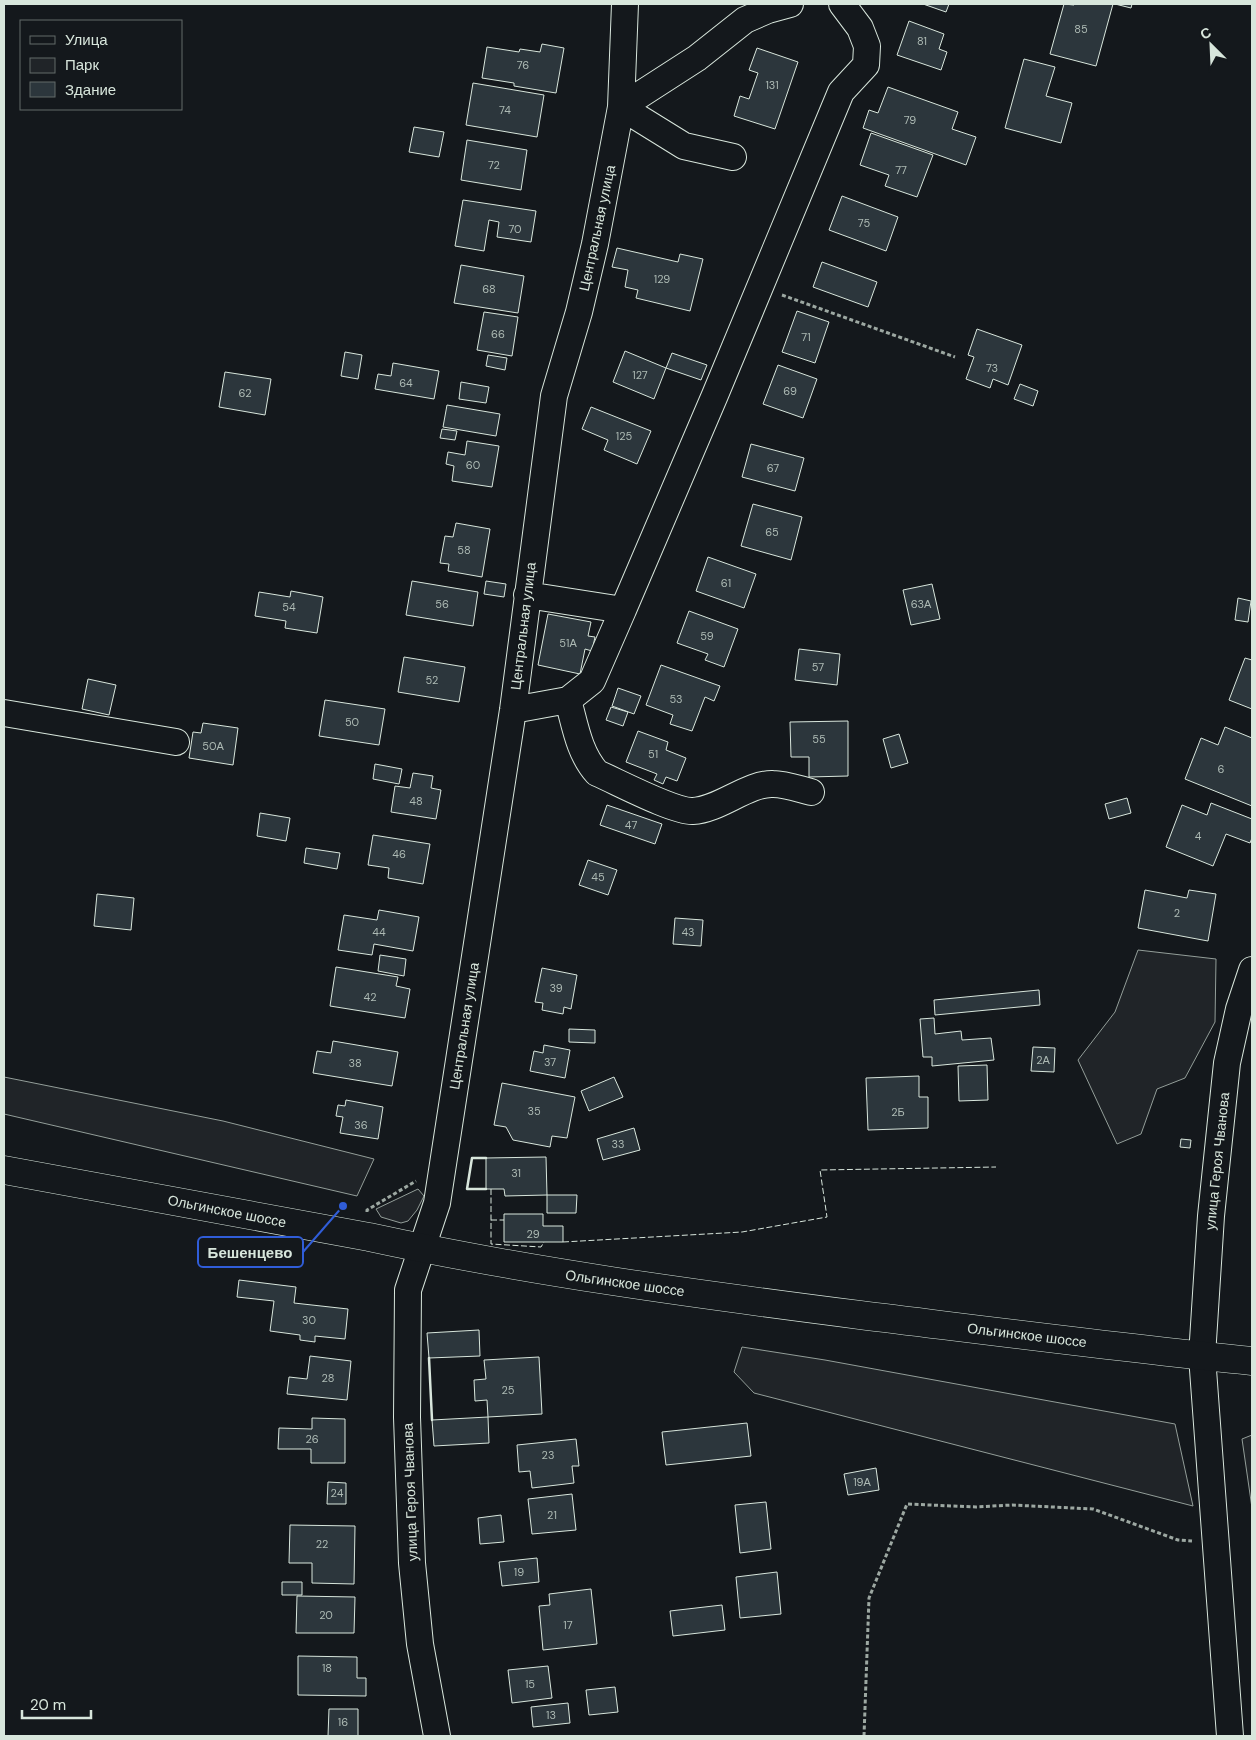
<svg xmlns="http://www.w3.org/2000/svg" width="1256" height="1740" viewBox="0 0 1256 1740" font-family="'DM Sans',sans-serif">
<style>
.green{fill:#202428;stroke:#939e99}
.building{fill:#2c363c;stroke:#d8e6dc}
.lines{fill:none;stroke-linecap:round;stroke-linejoin:round}
.minor-casing{stroke:#d8e6dc;stroke-width:28}
.major-casing{stroke:#d8e6dc;stroke-width:29}
.path{stroke:#9da8a2;stroke-width:3;stroke-dasharray:4 2.5;stroke-linecap:butt}
.minor{stroke:#14181c;stroke-width:26}
.major{stroke:#14181c;stroke-width:28}
.fence{stroke:#d8e6dc;stroke-width:1;stroke-dasharray:6 2.5;stroke-linecap:butt}
.wall{stroke:#d8e6dc;stroke-width:2.5}
.labels{text-anchor:middle;dominant-baseline:central;stroke-width:4;stroke-linejoin:round;paint-order:stroke}
.number-label{font-size:11px;fill:#adbab4}
.street-label{font-size:14px;fill:#d8e6dc;stroke:#14181c}
.leader{fill:none;stroke:#305dd8;stroke-width:2}
.callout-dot{fill:#305dd8;stroke:#14181c;stroke-width:2}
.callout{fill:#14181c;stroke:#305dd8;stroke-width:2}
.callout-label{font-size:15px;text-anchor:middle;font-weight:bold;fill:#d8e6dc}
</style>
<rect width="100%" height="100%" fill="#14181c"/>
<path class="green" d="M1138 950 1216 959 1215 1022 1185 1078 1157 1089 1141 1134 1117 1144 1078 1060 1115 1012Z
M4 1077 223 1121 374 1159 357 1196 4 1114Z
M418 1189 424 1196 417 1210 408 1221 401 1223 381 1217 376 1209Z
M742 1347 825 1360 1175 1424 1193 1506 754 1393 734 1372Z
M1252 1435V1508L1242 1439Z"/>
<path class="building" d="M923 4H949L946 12Z
M1064 4 1074 5 1075 4H1113L1096 66 1050 54Z
M1115 4H1132L1131 8Z
M909 21 944 34 939 49 947 52 941 70 897 55Z
M542 44 564 48 556 93 514 86V83L482 78 487 47 519 52 520 49 540 52Z
M757 48 798 62 775 129 734 116 740 96 749 99 758 73 749 70Z
M1024 59 1055 67 1046 96 1072 103 1061 143 1005 128Z
M473 83 544 95 537 137 466 125Z
M888 87 958 112 952 129 976 137 966 165 863 128 869 110 878 113Z
M414 127 444 132 439 157 409 152Z
M871 133 933 155 917 197 885 186 889 175 860 165Z
M467 140 527 150 521 190 461 180Z
M842 196 898 217 886 251 829 230Z
M463 200 536 211 531 242 497 237 499 222 489 220 484 251 455 246Z
M617 248 678 262 680 254 703 259 690 311 636 298 638 290 625 287 628 270 612 267Z
M822 262 877 282 868 307 813 287Z
M461 265 524 276 518 313 454 303Z
M797 311 829 322 815 363 782 352Z
M484 312 518 317 512 356 477 350Z
M977 329 1022 345 1008 385 993 379 990 388 966 379 974 357 968 355Z
M625 351 666 368 654 399 613 382Z
M345 352 362 355 358 379 341 376Z
M672 353 707 365 701 380 666 368Z
M488 355 507 358 505 370 486 366Z
M393 363 439 371 434 399 375 389 378 374 391 376Z
M778 365 817 379 803 418 763 404Z
M225 372 271 379 265 415 219 407Z
M461 382 489 387 486 403 459 399Z
M1020 384 1038 391 1033 406 1014 399Z
M447 405 500 414 496 436 443 427Z
M591 407 651 431 637 464 604 450 608 440 582 429Z
M442 429 457 431 455 440 440 438Z
M467 441 499 446 492 487 452 481 454 466 446 464 448 452 465 455Z
M751 444 804 458 795 491 742 477Z
M753 504 802 517 791 560 741 546Z
M456 523 490 529 482 577 448 571 449 564 440 563 445 536 453 537Z
M708 557 756 574 744 608 696 591Z
M412 581 478 592 473 626 406 615Z
M486 581 506 584 504 597 484 594Z
M932 584 940 619 911 625 903 590Z
M291 591 323 597 317 633 285 628 286 621 255 616 259 592 290 597Z
M1238 598 1251 601 1248 622 1235 620Z
M689 611 738 629 724 667 705 660 708 654 677 643Z
M548 614 591 622 588 636 595 637 592 651 585 649 580 674 538 665Z
M799 649 840 654 837 685 795 680Z
M404 657 465 667 459 702 398 692Z
M1245 658 1252 660V709L1229 700Z
M661 665 720 686 714 701 705 697 692 731 670 724 673 715 646 705Z
M88 679 116 685 109 715 82 709Z
M618 688 641 696 634 714 612 706Z
M325 700 385 709 379 745 319 736Z
M611 707 628 712 623 726 606 720Z
M848 721V776L809 777V757H791L790 722Z
M203 723 238 728 233 765 189 758 193 732 201 733Z
M1225 727 1252 738V806L1185 779 1201 738 1218 745Z
M638 731 668 742 666 750 686 758 677 781 666 777 663 784 654 780 657 774 626 762Z
M899 734 908 763 891 768 883 739Z
M375 764 402 769 399 784 373 779Z
M413 773 433 776 431 788 441 790 436 819 391 812 395 786 410 788Z
M1127 798 1131 813 1109 819 1105 804Z
M1211 803 1252 819V838L1250 843 1226 834 1213 866 1166 847 1182 805 1207 815Z
M607 805 662 824 655 844 600 825Z
M260 813 290 818 286 841 257 836Z
M373 835 430 844 423 884 388 878 389 868 368 865Z
M306 848 340 853 337 869 304 863Z
M588 860 617 870 608 895 579 885Z
M1145 890 1187 898 1189 890 1216 894 1208 941 1138 928Z
M97 894 134 898 131 930 94 926Z
M379 910 419 917 413 951 374 944 372 955 338 950 344 915 377 920Z
M675 918 703 920 701 946 673 944Z
M380 955 406 959 404 976 378 971Z
M336 967 398 977 396 986 410 989 405 1018 330 1006Z
M542 968 577 975 571 1009 564 1007 563 1014 542 1010 543 1003 535 1002Z
M1039 990 1040 1005 935 1015 934 1000Z
M934 1018 935 1034 961 1031 962 1040 991 1038 994 1060 932 1066V1057H923L920 1019Z
M569 1029 595 1030V1043L569 1042Z
M333 1041 398 1052 392 1086 313 1073 317 1051 331 1053Z
M544 1045 570 1050 565 1078 530 1071 534 1051 543 1053Z
M1033 1047 1055 1048 1054 1072 1031 1071Z
M987 1065 988 1100 959 1101 958 1066Z
M919 1076V1097H928V1128L868 1130 866 1078Z
M614 1077 623 1097 589 1111 581 1091Z
M502 1083 575 1097 567 1138 552 1136 550 1147 513 1140 506 1127 494 1125Z
M346 1100 383 1107 378 1139 340 1133 343 1117 336 1116 338 1105 345 1106Z
M634 1128 640 1150 603 1160 597 1139Z
M1181 1139 1191 1140 1190 1148 1180 1147Z
M546 1157 547 1195 505 1196 504 1189H486V1158Z
M547 1195H577L576 1213H547Z
M504 1214H543V1226H563V1242H504Z
M239 1280 296 1287 294 1303 348 1309 345 1339 315 1336V1342L300 1340V1335L270 1331 274 1301 237 1297Z
M479 1330 480 1356 429 1358 427 1333Z
M310 1356 351 1361 347 1400 287 1394 289 1377 307 1379Z
M539 1357 542 1414 488 1417 487 1400 475 1401 474 1380 486 1379 484 1360Z
M488 1417 489 1443 434 1446 432 1420Z
M312 1418 345 1419V1463H311V1449H278L279 1428 312 1429Z
M747 1423 751 1456 666 1465 662 1432Z
M576 1439 579 1466H572L574 1483 532 1488 530 1471 519 1472 517 1445Z
M876 1468 879 1490 848 1495 844 1474Z
M328 1482 346 1483V1504H327Z
M572 1494 576 1530 532 1534 528 1499Z
M766 1502 771 1549 740 1553 735 1505Z
M501 1515 504 1542 480 1544 478 1518Z
M290 1525 355 1526 354 1584 312 1583V1563H289Z
M537 1558 539 1582 502 1586 499 1562Z
M777 1572 781 1614 740 1618 736 1577Z
M282 1582H302V1595H282Z
M591 1589 597 1644 543 1650 539 1606 550 1605 549 1594Z
M297 1596 355 1597 354 1633H296Z
M722 1605 725 1630 673 1636 670 1611Z
M298 1656 357 1657V1678H366V1696L298 1695Z
M548 1666 552 1698 512 1703 508 1670Z
M615 1687 618 1712 589 1715 586 1690Z
M568 1703 570 1723 533 1727 531 1707Z
M329 1709H358V1736H328Z"/>
<g class="lines">
<defs>
<path id="minor" d="M733 157 684 146 621 107 697 58 745 20 768 10 790 4
M527 595 623 610 715 395 841 92 866 65 867 46 860 28 842 4
M568 700C575 725 579 753 597 773 618 782 674 812 693 811 719 810 748 783 773 784 785 784 799 789 811 792
M513 710 568 700 592 681 623 610
M4 713 176 742
M437 1736 420 1644 412 1563 407 1417 408 1290 437 1203 513 710 554 396 579 312 595 244 621 107 625 4
M1230 1736 1202 1356 1211 1216 1227 1063 1239 1009 1252 970"/>
<path id="major" d="M4 1170 369 1237C531 1272 695 1294 860 1315 991 1331 1121 1348 1252 1361"/>
</defs>
<use href="#minor" class="minor-casing"/>
<use href="#major" class="major-casing"/>
<path class="path" d="M782 295 955 357
M367 1212V1210L416 1181
M864 1736 869 1598 907 1504 976 1507 1012 1505 1093 1509 1178 1540 1192 1541"/>
<use href="#minor" class="minor"/>
<use href="#major" class="major"/>
<path class="fence" d="M491 1189V1244L541 1247 544 1242
M491 1220H504
M563 1242 742 1232 827 1217 820 1170 996 1167"/>
<path class="wall" d="M486 1158H472L467 1189H486
M429 1358 432 1420"/>
</g>
<g class="labels">
<g class="number-label">
<text x="1081" y="29">85</text>
<text x="922" y="41">81</text>
<text x="523" y="65">76</text>
<text x="772" y="85">131</text>
<text x="505" y="110">74</text>
<text x="910" y="120">79</text>
<text x="494" y="165">72</text>
<text x="901" y="170">77</text>
<text x="864" y="223">75</text>
<text x="515" y="229">70</text>
<text x="662" y="279">129</text>
<text x="489" y="289">68</text>
<text x="498" y="334">66</text>
<text x="806" y="337">71</text>
<text x="992" y="368">73</text>
<text x="640" y="375">127</text>
<text x="406" y="383">64</text>
<text x="790" y="391">69</text>
<text x="245" y="393">62</text>
<text x="624" y="436">125</text>
<text x="473" y="465">60</text>
<text x="773" y="468">67</text>
<text x="772" y="532">65</text>
<text x="464" y="550">58</text>
<text x="726" y="583">61</text>
<text x="442" y="604">56</text>
<text x="921" y="604">63А</text>
<text x="289" y="607">54</text>
<text x="707" y="636">59</text>
<text x="568" y="643">51А</text>
<text x="818" y="667">57</text>
<text x="432" y="680">52</text>
<text x="676" y="699">53</text>
<text x="352" y="722">50</text>
<text x="819" y="739">55</text>
<text x="213" y="746">50А</text>
<text x="653" y="754">51</text>
<text x="1221" y="769">6</text>
<text x="416" y="801">48</text>
<text x="631" y="825">47</text>
<text x="1198" y="836">4</text>
<text x="399" y="854">46</text>
<text x="598" y="877">45</text>
<text x="1177" y="913">2</text>
<text x="379" y="932">44</text>
<text x="688" y="932">43</text>
<text x="556" y="988">39</text>
<text x="370" y="997">42</text>
<text x="1043" y="1060">2А</text>
<text x="550" y="1062">37</text>
<text x="355" y="1063">38</text>
<text x="534" y="1111">35</text>
<text x="898" y="1112">2Б</text>
<text x="361" y="1125">36</text>
<text x="618" y="1144">33</text>
<text x="516" y="1173">31</text>
<text x="533" y="1234">29</text>
<text x="309" y="1320">30</text>
<text x="328" y="1378">28</text>
<text x="508" y="1390">25</text>
<text x="312" y="1439">26</text>
<text x="548" y="1455">23</text>
<text x="862" y="1482">19А</text>
<text x="337" y="1493">24</text>
<text x="552" y="1515">21</text>
<text x="322" y="1544">22</text>
<text x="519" y="1572">19</text>
<text x="326" y="1615">20</text>
<text x="568" y="1625">17</text>
<text x="327" y="1668">18</text>
<text x="530" y="1684">15</text>
<text x="551" y="1715">13</text>
<text x="343" y="1722">16</text>
</g>
<g class="street-label">
<text transform="translate(597 228) rotate(-78)">Центральная улица</text>
<text transform="translate(523 626) rotate(-83)">Центральная улица</text>
<text transform="translate(464 1026) rotate(-81)">Центральная улица</text>
<text transform="translate(1217 1161) rotate(-84)">улица Героя Чванова</text>
<text transform="translate(227 1211) rotate(11)">Ольгинское шоссе</text>
<text transform="translate(625 1283) rotate(8)">Ольгинское шоссе</text>
<text transform="translate(1027 1335) rotate(7)">Ольгинское шоссе</text>
<text transform="translate(410 1492) rotate(-92)">улица Героя Чванова</text>
</g>
</g>
<path class="leader" d="M343 1206L303 1252"/>
<circle class="callout-dot" cx="343" cy="1206" r="5"/>
<rect class="callout" x="198" y="1237" width="105" height="30" rx="5"/>
<g class="callout-label">
<text x="250" y="1258">Бешенцево</text>
</g>
<rect width="1256" height="1740" fill="none" stroke="#d8e6dc" stroke-width="10"/>
<rect x="20" y="20" width="162" height="90" fill="#14181c" stroke="#626a69"/>
<rect x="30" y="36" width="25" height="8" fill="#14181c" stroke="#626a69"/>
<text x="65" y="45" font-size="15" fill="#d8e6dc">Улица</text>
<rect x="30" y="58" width="25" height="15" fill="#202428" stroke="#626a69"/>
<text x="65" y="70" font-size="15" fill="#d8e6dc">Парк</text>
<rect x="30" y="82" width="25" height="15" fill="#2c363c" stroke="#626a69"/>
<text x="65" y="95" font-size="15" fill="#d8e6dc">Здание</text>
<g transform="translate(1211 45) rotate(336)" stroke="#14181c" stroke-width="4" paint-order="stroke">
<path d="M0-4L9 19L0 12L-9 19Z" fill="#d8e6dc"/>
<text y="-8" font-size="14" font-weight="bold" text-anchor="middle" fill="#d8e6dc">С</text>
</g>
<path d="M22 1710v8h69v-8" fill="none" stroke="#d8e6dc" stroke-width="2.5"/>
<text x="30" y="1710" font-size="15" fill="#d8e6dc" stroke="#14181c" stroke-width="4" paint-order="stroke">20 m</text>
</svg>
